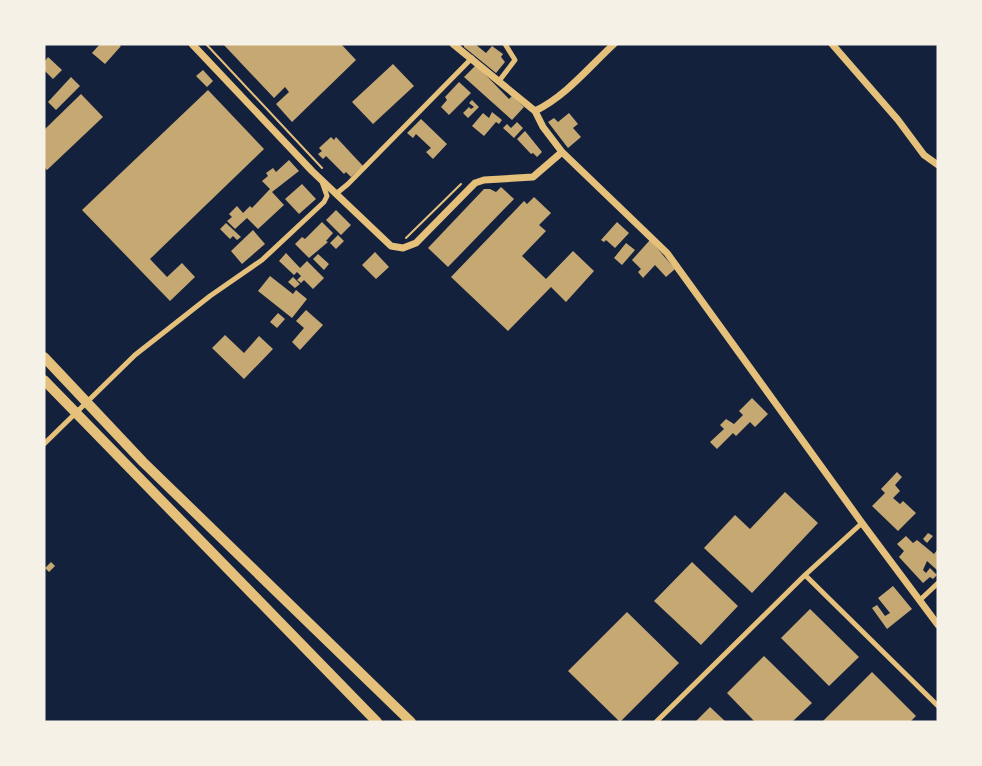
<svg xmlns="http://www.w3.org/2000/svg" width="982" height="766" viewBox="0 0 982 766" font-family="Helvetica,sans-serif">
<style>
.building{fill:#c6a872}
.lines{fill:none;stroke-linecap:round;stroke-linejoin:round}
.path{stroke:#e5c07b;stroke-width:2}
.minor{stroke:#e5c07b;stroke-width:5}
.tertiary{stroke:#e5c07b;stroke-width:7}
.motorway{stroke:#e5c07b;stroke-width:10}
</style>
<rect width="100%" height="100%" fill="#14213d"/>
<path class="building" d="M100 44H118L121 46 105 64 92 53Z
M223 44H341L356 60 292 122 276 104 289 92 285 87 274 98Z
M464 44H475L486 53 492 46 503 54 501 57 505 62 496 73 464 47Z
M48 57 62 70 53 79 44 70V62Z
M393 64 414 86 373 124 352 102Z
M476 65 509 99 512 96 524 107 512 120 464 77Z
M203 70 213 81 207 87 196 76Z
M71 77 80 86 56 110 48 102Z
M459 82 471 93 449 115 441 107 447 100 445 97Z
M208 90 264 149 150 259 167 277 182 263 195 277 170 301 82 210Z
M81 94 103 117 47 170 44 167V130Z
M472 100 479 107 468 118 463 113 469 107 471 109 474 107 469 103Z
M492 112 502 120 499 124 496 122 484 136 472 126 483 113 489 118Z
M569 113 578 124 573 128 581 137 568 148 548 122 554 118 558 122Z
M421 119 447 144 433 159 426 152 431 148 416 134 413 138 407 133Z
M517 122 523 128 514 138 503 128 507 124 511 128Z
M525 131 542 152 537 157 533 153 531 154 517 139Z
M331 137 334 140 336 137 363 166 351 177 346 172 344 174 326 156 323 159 318 154 322 151 319 148Z
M289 160 299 171 272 192 284 205 258 229 247 218 235 229 227 221 232 217 229 214 237 206 243 213 250 206 252 208 270 189 262 181 268 176 266 173 273 168 276 172Z
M302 184 316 199 299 214 285 199Z
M501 187 514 199 448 267 428 248 484 189H490L496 192Z
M534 197 551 213 539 225 546 231 522 256 546 279 573 251 594 271 566 302 551 287 508 331 451 277 524 201 527 204Z
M336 210 351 225 341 235 326 220Z
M322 222 333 233 326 241 328 242 309 258 295 244 302 237 305 239Z
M617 222 629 233 615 248 606 240 604 242 601 240Z
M226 223 241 237 237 240 233 236 230 239 220 229Z
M253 230 265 244 242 264 231 251Z
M338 235 344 241 336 249 330 243Z
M650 240 675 269 666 277 655 265 643 278 638 272 641 269 632 260Z
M626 243 635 250 622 265 614 258Z
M375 252 389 267 376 279 362 265Z
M286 253 300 268 307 261 324 278 313 289 304 280 301 283 297 280 301 276 297 272 294 275 279 261Z
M318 254 329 264 324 270 313 259Z
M270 276 293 294 296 290 307 299 292 318 258 291Z
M293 277 300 284 295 288 288 282Z
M306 310 323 325 300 350 292 342 304 328 296 321Z
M278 313 285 319 277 328 270 322Z
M225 335 244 353 259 336 273 349 244 379 212 348Z
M752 398 768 414 755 427 750 422 736 436 733 433 717 449 710 442 724 429 720 425 726 419 734 424 743 415 739 411Z
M897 472 902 477 895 485 900 491 893 498 900 504 903 501 916 513 898 531 872 506 885 493 881 489Z
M785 492 818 523 752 593 704 548 735 515 750 529Z
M928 533 933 536 927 543 923 539Z
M906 536 913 543 917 540 934 554 938 549V571L927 561 923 570 926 573 930 568 937 575 933 579 930 577 923 583 899 557 904 551 897 544Z
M51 562 55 566 49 572 45 568Z
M692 562 738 606 701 645 654 601Z
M893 586 912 609 887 629 872 608 877 605 885 616 890 613 878 598Z
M810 609 859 657 829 686 781 638Z
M627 612 679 663 620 722 568 671Z
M764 656 812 703 792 722H755L727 693Z
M872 672 916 716 910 722H822Z
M710 707 726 722H695Z"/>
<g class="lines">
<path class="path" d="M206 44 322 168
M406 238 461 184"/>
<path class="minor" d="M499 81 515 60 505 44
M337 193 348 184 472 58
M44 444 135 355 210 296 262 260 324 202 327 196 322 182
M805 575 938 706
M920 600 938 583
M656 722 805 575 862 523"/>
<path class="tertiary" d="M192 44 312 171 391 246 403 248 416 243 475 183 484 180 533 177 562 152
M453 44 535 111 543 127 562 152 667 253 862 523 938 625
M832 44 898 120 924 155 938 165
M535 111C566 96 589 67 614 44"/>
<path class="motorway" d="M44 357 143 462 411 722
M44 380 377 722"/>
</g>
<rect width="982" height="766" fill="none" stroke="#f6f1e7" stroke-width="91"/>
</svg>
